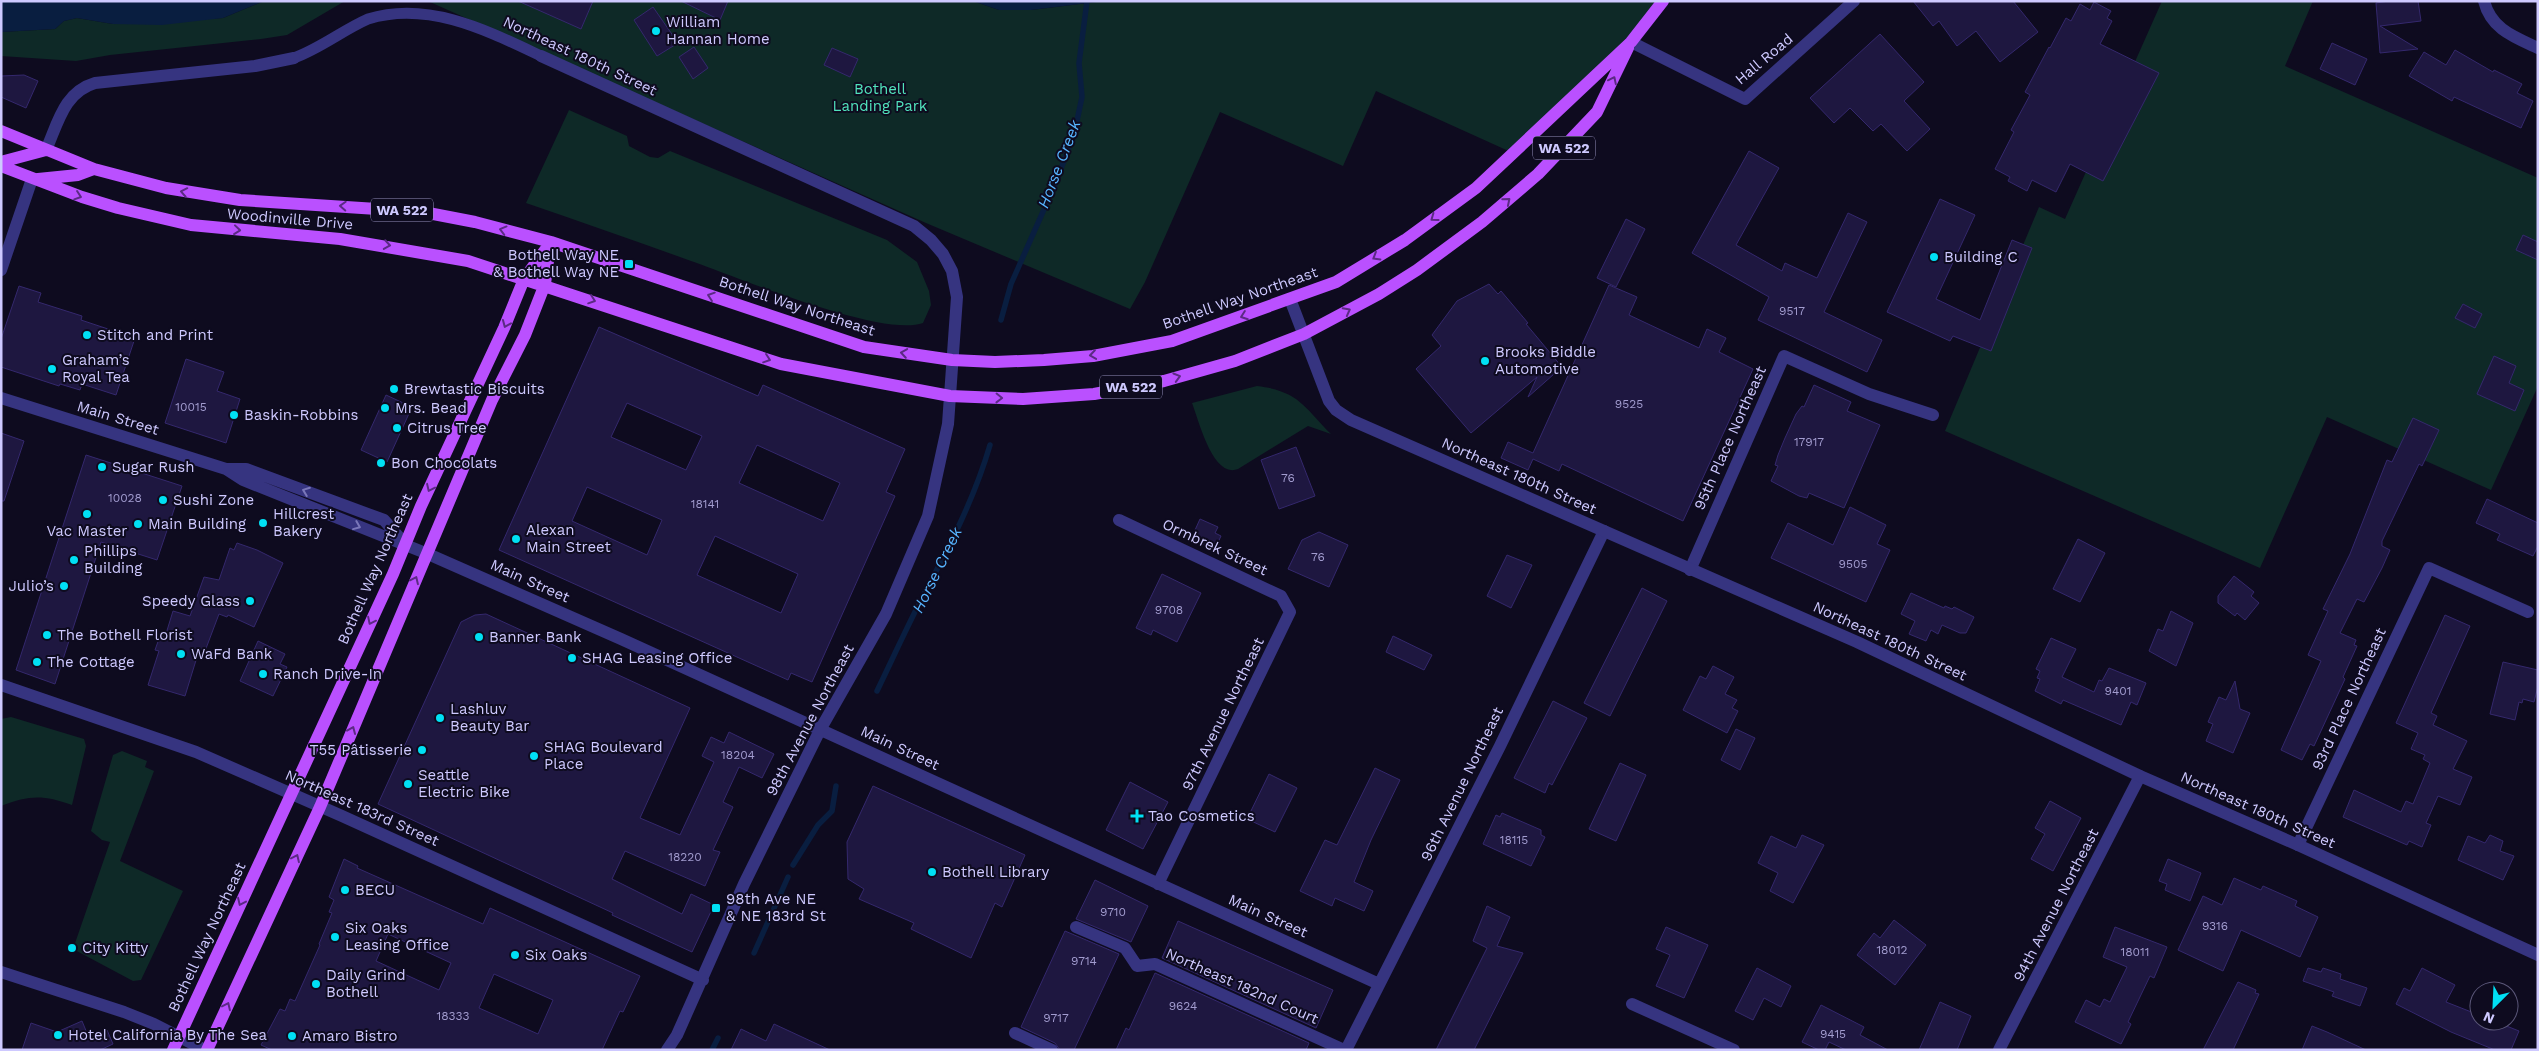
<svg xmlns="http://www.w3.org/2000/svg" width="2539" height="1051" viewBox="0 0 2539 1051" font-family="'Work Sans',sans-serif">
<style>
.green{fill:#0e2927}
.water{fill:#091e40}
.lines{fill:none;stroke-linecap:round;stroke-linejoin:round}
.stream{stroke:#091e40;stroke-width:5.5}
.building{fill:#1e1740;stroke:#34286d;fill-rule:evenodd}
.pedestrian{stroke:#363480;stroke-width:11}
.minor{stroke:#363480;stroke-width:12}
.tertiary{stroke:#363480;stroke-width:12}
.primary{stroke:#ba50ff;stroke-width:12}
.oneway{stroke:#5b2a84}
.oneway2{stroke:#7a77b9}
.poi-dot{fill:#00e0f4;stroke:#0e0b1f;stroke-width:2}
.labels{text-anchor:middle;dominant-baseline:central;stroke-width:4;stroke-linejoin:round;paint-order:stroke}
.number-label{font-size:12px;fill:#a29ccf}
.shield{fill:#0e0b1f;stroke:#9490bc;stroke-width:1}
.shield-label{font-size:14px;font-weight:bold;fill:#cec9ff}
.poi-label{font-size:15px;fill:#cec9ff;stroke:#0e0b1f;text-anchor:start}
.street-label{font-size:15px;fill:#cec9ff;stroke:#0e0b1f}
.park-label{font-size:15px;fill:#51e3bc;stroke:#0e0b1f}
.water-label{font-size:16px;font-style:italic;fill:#57b4ff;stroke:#0e0b1f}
</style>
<rect width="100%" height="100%" fill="#0e0b1f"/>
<path class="green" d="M264 1H345L287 35 261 39 110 55 76 61 1 56V32L55 29 64 21 77 18 113 24 223 18Z
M420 1H973L999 10H1031L1104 1H1663L1513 153 1376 91 1343 166 1220 112 1145 282 1130 309 926 223 430 2Z
M2162 1H2313L2285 66 2538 178V386L2491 490 2327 417 2260 568 1945 431 2039 207 2065 219Z
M569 110 627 136 629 146 650 157 658 158 670 151 887 240 917 262 929 291 931 305 923 323C881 338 738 277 691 261 636 241 581 222 526 203Z
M1257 386C1299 391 1304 407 1331 434L1308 426 1238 469C1213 479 1199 421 1192 403Z
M11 717 84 739 86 746 72 805C43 795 30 795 1 806V719Z
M122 751 147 761 145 767 154 771 120 861 183 891 141 980 133 981 73 949 110 842 102 840 91 831 113 755Z"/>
<path class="water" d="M1 1H264L223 18 162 25 113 24 77 18 64 21 55 29 1 32Z
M973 1H1104L1031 10H999Z"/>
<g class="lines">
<path class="stream" d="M1001 320 1011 284 1057 180 1075 130 1082 97 1079 63 1087 1
M877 691C892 660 906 629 922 598 948 549 974 500 990 445
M793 865 818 825 832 811 836 786
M754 953 788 877
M712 1050 718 1038"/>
</g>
<path class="building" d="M518 1H593L581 29Z
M681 1H728L720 20Z
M1913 1H2013L2038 32 2000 62 1976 31 1957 46 1939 21 1933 26Z
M2389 1H2418L2421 21 2380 26 2418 49 2380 53 2376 3Z
M2094 2 2111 11 2107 18 2112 21 2100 44 2159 73 2103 181 2070 164 2056 192 2032 180 2027 191 2008 181 2010 177 1995 169 2014 132 2011 130 2030 95 2025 92 2049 47 2050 48 2066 18 2071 21 2080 4 2090 10Z
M653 7 678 43 657 56 634 20Z
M1880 34 1924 82 1904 101 1930 129 1907 151 1881 124 1873 131 1850 108 1834 123 1810 98Z
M2332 43 2367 59 2355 85 2320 69Z
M694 47 708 68 693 79 679 57Z
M832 48 858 59 850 77 824 65Z
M2455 50 2493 72 2494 70 2522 84 2517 93 2533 101 2521 128 2454 97 2452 101 2409 76 2424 52 2446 65Z
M24 75 38 81 26 108 1 97V76Z
M1749 151 1779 168 1736 245 1782 271 1785 263 1817 278 1848 213 1867 222 1824 312 1882 340 1867 372 1758 320 1769 297 1692 253Z
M1940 199 1975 215 1936 299 1980 320 2012 240 2032 248 1991 351 1953 336 1950 341 1887 312Z
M1626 219 1645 229 1616 287 1597 278Z
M2523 235 2538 242V260L2516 250Z
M1489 284 1498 294 1501 291 1528 323 1526 324 1562 367 1528 397 1537 377 1471 433 1416 369 1441 346 1432 335 1457 301Z
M1609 285 1637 297 1629 315 1699 348 1707 329 1726 338 1719 352 1753 369 1683 521 1562 464 1559 471 1533 459 1528 470 1501 458 1508 442 1533 453Z
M19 286 41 293 38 302 82 316 81 320 135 338 116 395 82 384 80 390 60 384 59 386 1 367V339Z
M2463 304 2482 314 2475 328 2455 318Z
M599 327 758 396 763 385 905 449 886 492 895 496 812 682 791 673 788 680 499 550ZM627 403 702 436 686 470 611 437ZM757 445 840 483 823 521 739 483ZM587 487 662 520 647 555 572 521ZM715 536 798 574 781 613 697 575Z
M2494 356 2516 366 2509 383 2524 390 2515 411 2477 394Z
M186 359 224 372 217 391 240 399 226 443 165 423Z
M1814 385 1851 402 1847 411 1880 425 1844 508 1809 493 1807 498 1799 496 1771 481 1778 466 1775 465 1778 455 1785 438 1796 414 1802 406 1804 407Z
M386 395 412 407 387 462 361 450Z
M2413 418 2439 430 2422 466 2419 464 2382 541V546L2390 550 2382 568 2364 602 2357 599 2340 633 2356 640 2354 645 2357 646 2343 677 2345 679 2314 746 2310 744 2302 760 2281 750 2321 661 2308 655 2328 611 2323 609 2350 554 2387 460 2392 462Z
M1 433 24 441 4 501H1Z
M1296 447 1315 496 1279 509 1261 460Z
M86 455 182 486 157 560 101 542 55 684 16 670Z
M2487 499 2538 523V546L2533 556 2497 540 2500 534 2476 523Z
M1850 507 1886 525 1877 544 1890 550 1866 602 1771 558 1788 523 1833 545Z
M1200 519 1218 527 1215 533 1221 536 1215 549 1191 539Z
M1319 532 1348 545 1329 587 1288 569 1302 540Z
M2078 539 2105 553 2080 602 2053 589Z
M237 543 257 550 283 563 254 627 228 615 227 617 219 614 202 659 197 657 185 696 148 685 159 651 155 650 160 636 165 637 173 611 190 616 204 577 219 580 230 548 234 550Z
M1507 555 1532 565 1511 608 1487 596Z
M1162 574 1201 593 1177 642 1153 630 1151 635 1136 628Z
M2234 576 2254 592 2251 596 2259 603 2245 620 2237 613 2235 616 2218 603V596Z
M1642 588 1667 601 1610 716 1584 703Z
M1911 593 1944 608 1945 606 1952 609 1954 607 1974 617 1966 633H1960L1942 625 1938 634 1931 630 1926 641 1909 634 1915 621 1901 614Z
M2171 611 2193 623 2176 666 2149 651 2158 629 2163 631Z
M486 614 690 708 640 818 680 835 714 762 702 756 711 737 724 743 729 732 774 754 762 778 739 767 723 802 733 807 713 850 720 852 705 886 625 851 612 879 682 914 691 894 714 905 692 952 612 915 613 913 378 804 461 622 475 615Z
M2445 615 2470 626 2431 713 2437 716 2433 725 2467 741 2453 769 2472 777 2460 805 2438 796 2426 823 2431 825 2422 847 2409 841 2407 845 2343 817 2354 790 2401 812 2406 801 2413 804 2430 763 2423 759 2425 755 2411 749 2418 733 2396 723Z
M1393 636 1432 655 1424 670 1386 652Z
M2051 638 2076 649 2062 677 2094 692 2099 680 2102 681 2109 668 2146 683 2137 705 2131 702 2121 725 2063 700 2061 704 2035 691 2040 679 2037 678 2040 671 2036 669Z
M258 641 285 654 280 664 287 667 273 696 240 681Z
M2503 662 2538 670V686L2534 702 2523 699 2522 703 2519 702 2515 720 2490 714Z
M1713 666 1734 677 1725 694 1737 700 1732 708 1738 711 1727 733 1683 710 1700 676 1706 679Z
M2235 681 2240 709 2250 713 2233 753 2206 741 2213 724 2208 722 2219 697 2226 700Z
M1553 701 1587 718 1552 785 1549 783 1545 793 1514 778Z
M1736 729 1755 738 1740 770 1721 760Z
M1620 763 1646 775 1616 841 1589 829Z
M1375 768 1400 780 1371 840 1354 882 1373 891 1364 911 1335 898 1332 906 1300 891 1325 840 1337 845Z
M1269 774 1297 788 1275 832 1247 819Z
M1130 782 1168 802 1143 849 1106 830Z
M873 786 1025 855 1002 907 995 903 971 958 911 929 914 923 859 899 864 889 848 879 847 842Z
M2050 801 2081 818 2053 871 2031 859 2045 834 2035 828Z
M1502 813 1541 830V835L1545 837 1531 866 1483 844 1496 815 1500 817Z
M1802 835 1824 845 1793 903 1770 891 1778 873 1758 863 1771 836 1796 848Z
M2490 835 2503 841 2500 851 2514 856 2503 880 2458 860 2468 836 2485 843Z
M344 859 358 866 357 868 483 924 490 908 640 976 623 1012 620 1011 602 1050H272L261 1045 280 1009 285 1011 290 999 295 1001 320 945 319 944 332 913 329 912 334 900 329 897ZM388 934 451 963 439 990 376 961ZM494 974 553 1000 538 1034 479 1008Z
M2168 859 2201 873 2190 901 2165 890 2167 884 2159 881Z
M2234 878 2261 890 2263 886 2297 901 2295 906 2318 917 2300 957 2241 930 2223 971 2178 950 2203 896 2222 905Z
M1095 880 1148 906 1131 942 1076 919Z
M1487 906 1510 917 1497 946 1523 953 1474 1050H1436L1487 948 1473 941Z
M1894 920 1926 945 1895 985 1857 955 1874 933 1880 938Z
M1178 921 1333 990 1316 1028 1162 958Z
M1666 927 1708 945 1684 998 1656 986 1670 955 1656 949Z
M2115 927 2167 947 2154 978 2150 976 2128 1022 2131 1024 2121 1044 2075 1022 2086 1000 2100 1007 2104 999 2110 1002 2127 967 2103 957Z
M1065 931 1119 954 1074 1050H1060L1055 1043 1021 1027Z
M1757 968 1791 986 1781 1007 1764 998 1753 1020 1735 1011Z
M2308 968 2321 972 2323 968 2341 974 2340 979 2367 988 2360 1006 2332 996 2334 992 2303 981Z
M2422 968 2455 985 2446 1002 2479 1015V1021H2494L2519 1031 2511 1050H2495L2451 1032 2396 1004 2404 988 2410 991Z
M1155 973 1309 1043 1306 1050H1116L1126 1028 1129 1030Z
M2238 982 2256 990 2255 993 2259 994 2233 1050H2203Z
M1940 1002 1971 1016 1957 1050H1919Z
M1821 1005 1864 1027 1860 1035 1888 1050H1846L1829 1042 1825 1050H1819L1802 1042Z
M82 1021 89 1038 107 1030 113 1044 100 1050H22L31 1023 57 1032Z
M774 1024 830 1050H731L741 1029 766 1041Z
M2312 1026 2327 1032 2366 1050H2302Z"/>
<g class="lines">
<path class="pedestrian" d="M294 58C321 48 343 30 368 19 428 0 488 31 541 56"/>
<path class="minor" d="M2484 1C2491 29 2514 37 2538 48
M1631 42 1745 99 1854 1
M541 56 914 226 931 240 943 254 952 271 957 297 948 424 928 516 886 614 820 730 744 884 677 1035 667 1050
M46 150C58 123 64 92 95 83L255 66 294 58
M1 270 32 179
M1 398 226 469 243 480 428 554 621 639 1379 984
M226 469H246L384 520 404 543
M1119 520 1281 596 1290 612 1158 884
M1690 570 1784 356 1869 394 1933 415
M1 685 196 752 342 816 703 980
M2298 845 2429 568 2528 612
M1076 927 1125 948 1137 966 1155 964 1344 1050
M1632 1004 1734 1050
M1015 1033 1052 1050
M1346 1050 1500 746 1604 531
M1999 1050 2140 776"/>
<path class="tertiary" d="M1290 299 1329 401 1336 410 1351 420 1857 642 2140 776 2298 845 2538 955
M1 972 124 1012 154 1024 205 1050"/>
<path class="primary" d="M1 131 94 169 166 188 240 200 423 212 475 222 551 242 864 347 952 360 995 362 1044 360 1093 356 1172 341 1336 282 1405 240 1476 188 1631 42 1663 1
M1 162 46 150
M1 166 82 197 118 208 191 225 340 239 468 261 781 364 950 396 1023 399 1094 394 1164 381 1235 361 1304 334 1379 294 1417 270 1482 222 1538 174 1597 112 1628 48
M38 179 78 175 94 169
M173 1050 393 574 421 506 504 328 524 279 551 242
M207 1050 320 807 492 400 525 335 545 284 550 245"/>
</g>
<defs><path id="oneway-chevron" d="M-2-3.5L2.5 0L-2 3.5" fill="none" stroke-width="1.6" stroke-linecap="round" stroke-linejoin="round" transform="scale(1.25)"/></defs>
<g class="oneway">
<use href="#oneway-chevron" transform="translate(1613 80) rotate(-64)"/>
<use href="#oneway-chevron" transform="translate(184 192) rotate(-169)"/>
<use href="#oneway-chevron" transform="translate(78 196) rotate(19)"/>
<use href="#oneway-chevron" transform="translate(1507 201) rotate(-40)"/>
<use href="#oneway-chevron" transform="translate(343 206) rotate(-177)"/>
<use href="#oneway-chevron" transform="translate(1434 218) rotate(144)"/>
<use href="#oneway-chevron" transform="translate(237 230) rotate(6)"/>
<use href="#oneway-chevron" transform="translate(503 230) rotate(-165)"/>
<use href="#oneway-chevron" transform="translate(387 245) rotate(9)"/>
<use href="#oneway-chevron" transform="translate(1376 257) rotate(149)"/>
<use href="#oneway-chevron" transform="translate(711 296) rotate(-161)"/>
<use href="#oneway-chevron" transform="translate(592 300) rotate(19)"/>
<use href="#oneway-chevron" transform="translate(1347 311) rotate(-28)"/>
<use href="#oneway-chevron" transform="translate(1244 316) rotate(160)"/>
<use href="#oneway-chevron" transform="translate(506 324) rotate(113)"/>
<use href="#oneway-chevron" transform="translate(904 353) rotate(-171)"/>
<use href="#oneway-chevron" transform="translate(1093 355) rotate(172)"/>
<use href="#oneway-chevron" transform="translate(767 359) rotate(19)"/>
<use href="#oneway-chevron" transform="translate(1177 377) rotate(-16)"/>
<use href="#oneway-chevron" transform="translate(999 398) rotate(1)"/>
<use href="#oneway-chevron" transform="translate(430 488) rotate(115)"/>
<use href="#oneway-chevron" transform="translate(415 580) rotate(-65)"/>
<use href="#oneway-chevron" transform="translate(371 621) rotate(116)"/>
<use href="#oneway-chevron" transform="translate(352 730) rotate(-67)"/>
<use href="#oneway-chevron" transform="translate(296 858) rotate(-65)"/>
<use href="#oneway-chevron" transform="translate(241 902) rotate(115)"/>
<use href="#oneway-chevron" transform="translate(227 1006) rotate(-65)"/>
</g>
<g class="oneway2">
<use href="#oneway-chevron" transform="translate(306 491) rotate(-159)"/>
<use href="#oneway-chevron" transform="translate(357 526) rotate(22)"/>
</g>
<g class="poi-dot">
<circle cx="656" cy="31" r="5"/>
<circle cx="1934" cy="257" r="5"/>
<rect x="624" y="259" width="10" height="10" rx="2.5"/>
<circle cx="87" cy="335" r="5"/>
<circle cx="1485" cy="361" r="5"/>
<circle cx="52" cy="369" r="5"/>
<circle cx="394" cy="389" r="5"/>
<circle cx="385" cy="408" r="5"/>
<circle cx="234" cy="415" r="5"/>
<circle cx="397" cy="428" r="5"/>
<circle cx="381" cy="463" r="5"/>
<circle cx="102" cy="467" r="5"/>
<circle cx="163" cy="500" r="5"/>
<circle cx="87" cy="514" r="5"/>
<circle cx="263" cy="523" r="5"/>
<circle cx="138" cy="524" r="5"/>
<circle cx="516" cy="539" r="5"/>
<circle cx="74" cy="560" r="5"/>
<circle cx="64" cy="586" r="5"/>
<circle cx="250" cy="601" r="5"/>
<circle cx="47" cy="635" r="5"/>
<circle cx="479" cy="637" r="5"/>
<circle cx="181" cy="654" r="5"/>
<circle cx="572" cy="658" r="5"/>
<circle cx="37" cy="662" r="5"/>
<circle cx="263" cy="674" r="5"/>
<circle cx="440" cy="718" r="5"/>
<circle cx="422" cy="750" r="5"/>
<circle cx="534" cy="756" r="5"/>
<circle cx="408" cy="784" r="5"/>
<path d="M1134.5 808.5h5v5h5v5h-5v5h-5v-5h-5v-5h5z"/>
<circle cx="932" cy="872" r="5"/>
<circle cx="345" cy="890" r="5"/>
<rect x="711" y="903" width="10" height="10" rx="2.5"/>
<circle cx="335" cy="937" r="5"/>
<circle cx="72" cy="948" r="5"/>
<circle cx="515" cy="955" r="5"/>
<circle cx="316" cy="984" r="5"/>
<circle cx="58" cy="1035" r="5"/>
<circle cx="292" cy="1036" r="5"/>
</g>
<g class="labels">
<g class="number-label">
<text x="1792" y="311">9517</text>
<text x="1629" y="404">9525</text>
<text x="191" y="407">10015</text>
<text x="1809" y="442">17917</text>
<text x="1288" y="478">76</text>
<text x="125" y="498">10028</text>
<text x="705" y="504">18141</text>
<text x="1318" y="557">76</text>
<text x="1853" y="564">9505</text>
<text x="1169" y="610">9708</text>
<text x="2118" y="691">9401</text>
<text x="738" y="755">18204</text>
<text x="1514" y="840">18115</text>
<text x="685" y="857">18220</text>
<text x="1113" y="912">9710</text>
<text x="2215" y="926">9316</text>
<text x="1892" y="950">18012</text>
<text x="2135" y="952">18011</text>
<text x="1084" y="961">9714</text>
<text x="1183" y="1006">9624</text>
<text x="453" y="1016">18333</text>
<text x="1056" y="1018">9717</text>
<text x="1833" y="1034">9415</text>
</g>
<g class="shield">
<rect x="1533" y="136.5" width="62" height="23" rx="4"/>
<rect x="371" y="198.5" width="62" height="23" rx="4"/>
<rect x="1100" y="375.5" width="62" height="23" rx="4"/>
</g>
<g class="shield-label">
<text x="1564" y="148">WA 522</text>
<text x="402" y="210">WA 522</text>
<text x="1131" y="387">WA 522</text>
</g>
<g class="poi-label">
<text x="666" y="22">William<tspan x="666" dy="17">Hannan Home</tspan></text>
<text x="619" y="255" text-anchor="end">Bothell Way NE<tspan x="619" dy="17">&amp; Bothell Way NE</tspan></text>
<text x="1944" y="257">Building C</text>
<text x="97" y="335">Stitch and Print</text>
<text x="1495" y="352">Brooks Biddle<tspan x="1495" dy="17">Automotive</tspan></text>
<text x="62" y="360">Graham’s<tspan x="62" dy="17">Royal Tea</tspan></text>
<text x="404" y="389">Brewtastic Biscuits</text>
<text x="395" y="408">Mrs. Bead</text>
<text x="244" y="415">Baskin-Robbins</text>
<text x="407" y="428">Citrus Tree</text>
<text x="391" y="463">Bon Chocolats</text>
<text x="112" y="467">Sugar Rush</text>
<text x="173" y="500">Sushi Zone</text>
<text x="273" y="514">Hillcrest<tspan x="273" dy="17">Bakery</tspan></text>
<text x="148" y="524">Main Building</text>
<text x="526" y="530">Alexan<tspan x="526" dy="17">Main Street</tspan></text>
<text x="87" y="531" text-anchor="middle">Vac Master</text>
<text x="84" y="551">Phillips<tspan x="84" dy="17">Building</tspan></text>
<text x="54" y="586" text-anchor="end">Julio’s</text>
<text x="240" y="601" text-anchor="end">Speedy Glass</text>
<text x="57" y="635">The Bothell Florist</text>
<text x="489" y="637">Banner Bank</text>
<text x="191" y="654">WaFd Bank</text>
<text x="582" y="658">SHAG Leasing Office</text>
<text x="47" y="662">The Cottage</text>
<text x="273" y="674">Ranch Drive-In</text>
<text x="450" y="709">Lashluv<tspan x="450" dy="17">Beauty Bar</tspan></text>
<text x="544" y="747">SHAG Boulevard<tspan x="544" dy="17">Place</tspan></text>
<text x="412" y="750" text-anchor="end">T55 Pâtisserie</text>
<text x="418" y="775">Seattle<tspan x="418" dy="17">Electric Bike</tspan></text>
<text x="1148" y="816">Tao Cosmetics</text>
<text x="942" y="872">Bothell Library</text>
<text x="355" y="890">BECU</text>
<text x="726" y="899">98th Ave NE<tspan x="726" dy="17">&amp; NE 183rd St</tspan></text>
<text x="345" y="928">Six Oaks<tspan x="345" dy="17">Leasing Office</tspan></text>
<text x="82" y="948">City Kitty</text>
<text x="525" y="955">Six Oaks</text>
<text x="326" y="975">Daily Grind<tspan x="326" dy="17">Bothell</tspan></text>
<text x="68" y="1035">Hotel California By The Sea</text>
<text x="302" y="1036">Amaro Bistro</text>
</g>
<g class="street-label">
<text transform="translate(580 56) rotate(25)">Northeast 180th Street</text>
<text transform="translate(1764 59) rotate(-40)">Hall Road</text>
<text transform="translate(290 219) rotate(5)">Woodinville Drive</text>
<text transform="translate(1240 298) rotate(-19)">Bothell Way Northeast</text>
<text transform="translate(797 306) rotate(18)">Bothell Way Northeast</text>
<text transform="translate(118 418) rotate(17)">Main Street</text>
<text transform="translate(1730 438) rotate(-66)">95th Place Northeast</text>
<text transform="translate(1519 476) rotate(24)">Northeast 180th Street</text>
<text transform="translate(1215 547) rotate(25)">Ormbrek Street</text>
<text transform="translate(375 569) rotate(-66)">Bothell Way Northeast</text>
<text transform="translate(530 581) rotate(24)">Main Street</text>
<text transform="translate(1890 641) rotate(25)">Northeast 180th Street</text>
<text transform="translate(2349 699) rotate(-65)">93rd Place Northeast</text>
<text transform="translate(1223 714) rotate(-64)">97th Avenue Northeast</text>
<text transform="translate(810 720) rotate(-62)">98th Avenue Northeast</text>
<text transform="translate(900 748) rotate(25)">Main Street</text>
<text transform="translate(1462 784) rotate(-64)">96th Avenue Northeast</text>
<text transform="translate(362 808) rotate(24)">Northeast 183rd Street</text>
<text transform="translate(2258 810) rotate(24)">Northeast 180th Street</text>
<text transform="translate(2056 905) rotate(-63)">94th Avenue Northeast</text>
<text transform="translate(1268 916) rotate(24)">Main Street</text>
<text transform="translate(207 937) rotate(-65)">Bothell Way Northeast</text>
<text transform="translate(1242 986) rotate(24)">Northeast 182nd Court</text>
</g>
<g class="park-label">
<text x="880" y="89">Bothell<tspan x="880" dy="17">Landing Park</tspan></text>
</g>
<g class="water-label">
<text transform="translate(1059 164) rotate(-69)">Horse Creek</text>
<text transform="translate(937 570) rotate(-64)">Horse Creek</text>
</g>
</g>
<rect width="2539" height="1051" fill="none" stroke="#cec9ff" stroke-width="5"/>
<g transform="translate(2494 1006) rotate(204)"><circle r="24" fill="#0e0b1f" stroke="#5b5779"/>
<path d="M0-4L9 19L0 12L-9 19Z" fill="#00e0f4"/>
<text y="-8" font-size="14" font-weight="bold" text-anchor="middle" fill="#cec9ff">N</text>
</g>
</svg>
